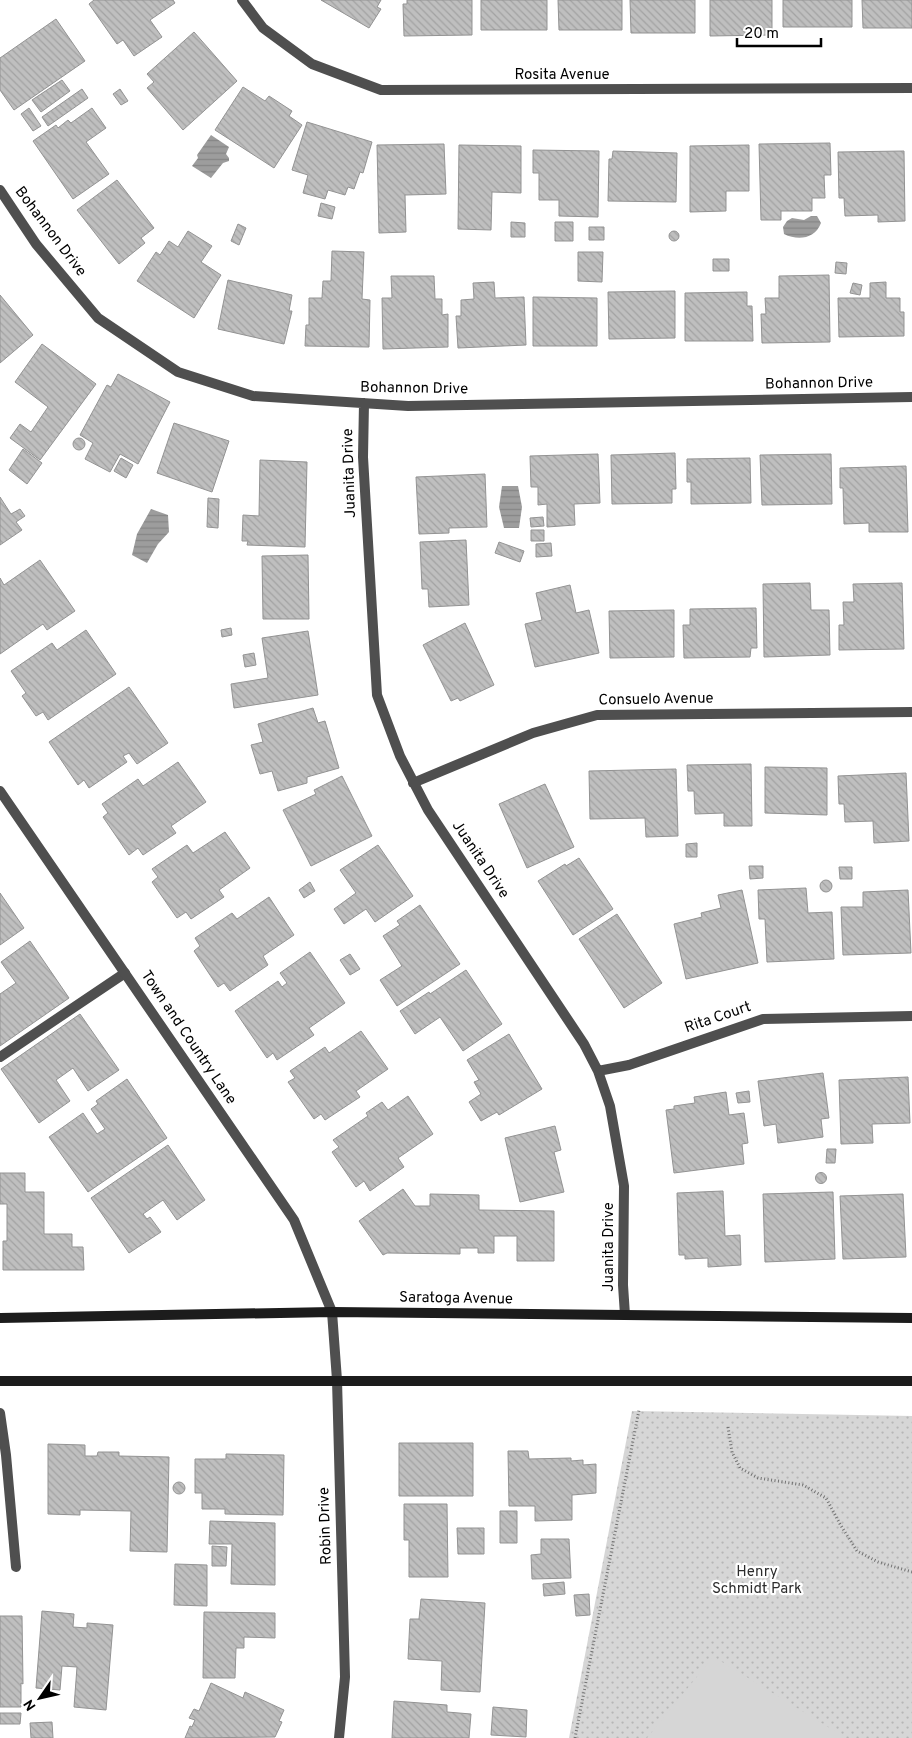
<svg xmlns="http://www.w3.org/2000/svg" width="912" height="1738" viewBox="0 0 912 1738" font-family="Overpass,sans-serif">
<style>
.grass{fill:url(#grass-dots)}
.pitch{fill:#d6d6d6}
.water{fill:url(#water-rules)}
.building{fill:url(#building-back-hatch);stroke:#939393}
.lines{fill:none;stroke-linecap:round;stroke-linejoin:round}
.path{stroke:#717171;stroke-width:3;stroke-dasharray:1 2.5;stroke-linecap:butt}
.service{stroke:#4f4f4f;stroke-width:10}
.minor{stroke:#4f4f4f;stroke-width:10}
.secondary{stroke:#1c1c1c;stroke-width:10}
.labels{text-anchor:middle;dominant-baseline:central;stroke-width:4.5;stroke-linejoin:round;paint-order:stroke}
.street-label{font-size:15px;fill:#000;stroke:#fff}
.park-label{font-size:15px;fill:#2d2d2d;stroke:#fff}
</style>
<defs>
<pattern id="grass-dots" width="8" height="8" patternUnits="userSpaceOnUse" patternTransform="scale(1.25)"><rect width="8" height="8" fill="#d6d6d6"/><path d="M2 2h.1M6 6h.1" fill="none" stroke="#b6b6b6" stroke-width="1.8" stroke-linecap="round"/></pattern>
<pattern id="water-rules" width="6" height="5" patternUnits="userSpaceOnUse" patternTransform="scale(1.25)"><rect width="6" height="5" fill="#9d9d9d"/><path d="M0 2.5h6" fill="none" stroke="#858585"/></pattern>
<pattern id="building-back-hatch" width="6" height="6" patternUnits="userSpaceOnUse" patternTransform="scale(1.25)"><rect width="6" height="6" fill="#bfbfbf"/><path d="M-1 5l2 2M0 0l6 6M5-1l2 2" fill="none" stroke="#a2a2a2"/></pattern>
</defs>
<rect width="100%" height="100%" fill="#fff"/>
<path class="grass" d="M632 1411 912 1416V1738H569Z"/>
<path class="pitch" d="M713 1657H714L846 1738H647Z"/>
<path class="water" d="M211 135 229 147 226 154 229 158V161L223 163 211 178 192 166 198 158 197 155Z
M811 216H817L821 223C815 239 798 241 784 234L783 227 787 221 792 218 804 220Z
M502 486H518L522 507 519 528H504L499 507Z
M151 509 168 515 169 532 158 544 147 563 132 555 137 534Z"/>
<path class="building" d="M94 0H173L175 3 150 20 162 37 134 56 123 40 117 44 89 4Z
M321 0H381L377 7 381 9 369 28Z
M407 0H472V35L404 36 403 4H407Z
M481 0H547V30H481Z
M558 0H622V30H559Z
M630 0H695V33H631Z
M710 0H772V35L710 36Z
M783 0H852V27H783Z
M862 0H912V28H863Z
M56 19 85 61 14 110 0 90V58Z
M194 32 237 81 183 130 147 88 154 82 147 74Z
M62 80 70 91 41 112 32 100Z
M243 87 265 101 269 96 292 111 289 116 302 125 274 168 215 130Z
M82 89 88 98 48 126 42 117Z
M120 89 128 101 121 105 113 94Z
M29 108 41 126 33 131 21 114Z
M92 108 106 128 86 142 109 174 73 199 33 141 56 125 58 128 68 120 71 123Z
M307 122 372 142 363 173 360 172 354 189 348 187 345 195 328 190 325 199 303 193 308 175 292 170Z
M830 143 831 175H824L825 198H812V211H781V220H761L759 144Z
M444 144 446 194 405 195 406 232 379 233 377 145Z
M459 145 521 146V193L492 192 491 230 458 229Z
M749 145V191H726V211L690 212V146Z
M533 150 599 151 598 217 559 216V200H539V173H533Z
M613 151 677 153 676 202 608 201 609 159H612Z
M904 151 905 221 878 222V215L845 216 844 198H839L838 152Z
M117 180 154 228 141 238 145 243 119 264 77 210Z
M321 203 335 207 332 219 318 216Z
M511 222 525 223V237H511Z
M555 222H573V241H555Z
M238 224 246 228 239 245 231 241Z
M589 227H604V240H589Z
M669 236a5 5 0 1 1 10 0a5 5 0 1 1-10 0Z
M188 231 212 246 201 262 221 275 194 318 137 281 156 252 160 255 169 241 178 247Z
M332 251 364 252 362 299 370 300 369 347 305 346 306 325H309V298H322L323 281H331Z
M578 252H603L602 282 578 281Z
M713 259H729V271H713Z
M836 262 847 263 846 274 835 273Z
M829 275 830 342 762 343 761 314H766L765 298H779V276Z
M391 276H434L435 299H442V315L448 314V347L383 349 382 298H392Z
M228 280 292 295 289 311H292L284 344 218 329Z
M494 282 495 298 524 297 526 345 458 348 456 316H461V300L474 299 473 283Z
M886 282V298H900V312H904V336L839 337 838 298H870V283Z
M853 283 862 285 860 295 850 293Z
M675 291V338L609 339 608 292Z
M747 292V306H752L753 341H685V293Z
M0 295 33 335 0 363Z
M533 297 597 298V346H533Z
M42 344 96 384 40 460 10 438 20 424 31 432 48 407 15 382Z
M118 374 170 402 138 464 120 454 110 472 85 459 93 443 80 435 107 385 111 387Z
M174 423 229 441 212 492 157 473Z
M73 444a6 6 0 1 1 12 0a6 6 0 1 1-12 0Z
M23 449 42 463 27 484 9 470Z
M675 453 676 489H672V503L612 504 611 455Z
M598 454 600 503 574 504 575 525 547 527V504L538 505V487H531L530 456Z
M831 454 832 504 762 505 760 455Z
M121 458 133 465 126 478 114 471Z
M750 458 751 503 691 504V482H687V459Z
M260 460 307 462 305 547 247 545 248 541H242L243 515 259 516Z
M906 466 908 532H869V523L844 524 843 488H840V468Z
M485 474 487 527 449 528V533L419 534 416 477Z
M0 497 11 514 20 509 25 516 16 522 22 530 0 545Z
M208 498 219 499 218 528 207 527Z
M543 517 544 526 531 527 530 518Z
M531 530H544V541H531Z
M466 540 469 605 429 607 428 589H422L420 542Z
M499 542 524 551 520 562 495 553Z
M551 543 552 556 536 557V544Z
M308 555 309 619H263L262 556Z
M40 560 75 611 47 630 43 624 0 654V578L4 585Z
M810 583 811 610H829L830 655 764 657 763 584Z
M902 583 904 649 839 650V625H844L843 602H854L853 584Z
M570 585 576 613 589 610 599 653 535 667 525 624 542 620 536 593Z
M756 608 757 648H751L750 657 684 658 683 625H690V609Z
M674 610V657L610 658 609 611Z
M465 623 494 685 460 701 458 698 451 701 423 645Z
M231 628 232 635 222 637 221 630Z
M86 630 116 674 48 720 43 712 36 716 22 696 26 693 11 671 52 643 57 650Z
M308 631 318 695 234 708 231 684 268 678 262 638Z
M254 653 256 665 245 667 243 655Z
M129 687 168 743 137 764 129 753 123 756 127 762 89 788 84 780 78 785 49 742Z
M313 708 318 723 325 721 339 768 307 777V783L278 791 272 771 260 774 251 745 263 742 258 724Z
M178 762 206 802 171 826 176 833 143 855 138 848 129 855 103 817 108 813 102 804 138 779 143 786Z
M751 764 752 826H724V813L695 814 694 791H688L687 765Z
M765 767 827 768V815L765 813Z
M676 769 678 836 646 837 645 818 590 819 589 771Z
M906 773 909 841 874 843 873 821 845 822 844 804H839L838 776Z
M342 776 372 836 311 866 283 810 316 794 314 790Z
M545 784 574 847 527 868 499 804Z
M225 832 250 868 219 890 224 897 191 919 186 912 177 918 152 882 158 877 152 869 187 845 193 853Z
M697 843V857H686V844Z
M378 845 413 896 375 922 366 909 344 924 334 909 356 893 340 870Z
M579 858 613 909 573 935 538 881 565 864 566 866Z
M749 866H763V878L750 879Z
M839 867H852V879H840Z
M820 886a6 6 0 1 1 12 0a6 6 0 1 1-12 0Z
M310 882 315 891 304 898 299 890Z
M806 888 808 913 832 912 834 959 767 962 765 919H759L758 890Z
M742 890 758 963 686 979 674 924 702 917 701 913 721 908 718 895Z
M908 890 911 953 843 955 841 907H863V892Z
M0 893 24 928 0 945Z
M269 897 294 935 263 956 268 965 230 991 224 983 218 987 194 951 200 946 195 938 232 913 237 919Z
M420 905 460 964 397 1006 380 980 402 966 383 936 400 925 397 921Z
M617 914 662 983 624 1008 579 939Z
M30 941 69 998 0 1046V994L16 983 1 962Z
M310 952 345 1003 309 1028 314 1035 277 1060 273 1053 267 1058 235 1011 278 981 282 987 287 983 280 973Z
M350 954 360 969 350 975 340 960Z
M466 970 502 1024 463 1051 440 1017 415 1034 400 1011 429 992 430 994Z
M80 1014 119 1070 88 1091 73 1068 56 1080 70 1101 39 1123 1 1069Z
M361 1031 388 1069 356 1091 360 1097 325 1120 321 1114 314 1119 288 1082 295 1078 290 1071 325 1047 329 1053Z
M509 1034 542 1089 499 1115 497 1112 481 1121 469 1102 481 1094 474 1082 479 1080 467 1060Z
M823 1073 829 1118 821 1119 823 1137 778 1143 776 1124 764 1126 758 1081Z
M908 1077 910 1123 872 1124 873 1143 841 1144 839 1080Z
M127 1079 167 1138 88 1192 49 1137 83 1113 97 1134 105 1129 91 1109 98 1104 96 1101Z
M749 1091 750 1102 738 1103 736 1093Z
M726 1092 729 1115 744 1113 748 1143 742 1144 744 1164 674 1173 666 1110 674 1109V1106L695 1103 694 1097Z
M408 1096 433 1134 398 1158 404 1167 370 1191 364 1181 356 1187 332 1152 339 1147 333 1140 368 1116 366 1113 382 1102 388 1110Z
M555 1126 561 1150 554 1152 564 1192 520 1202 505 1138Z
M168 1145 205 1200 177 1220 163 1200 143 1214 147 1219 150 1217 161 1232 129 1253 91 1198Z
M827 1149H836L835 1163H826Z
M815.5 1178a5.5 5.5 0 1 1 11 0a5.5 5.5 0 1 1-11 0Z
M0 1173H25V1192H44V1234H72V1247H83L84 1270H3V1241H7V1204H0Z
M403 1189 415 1206H430V1194L479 1195V1210L554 1211V1261H517V1236H494V1253H478V1248H460V1254L387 1253 383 1255 359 1221Z
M723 1191 725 1236 740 1235 741 1265 708 1267V1258L685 1259V1255H679L677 1193Z
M833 1192 835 1259 765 1262 763 1194Z
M903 1194 906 1257 843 1259 840 1196Z
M399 1443H473V1496H399Z
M48 1444 85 1445V1456H97L98 1452H119V1456L169 1457 167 1552 130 1551 131 1511 80 1510V1515L48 1514Z
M508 1451H528L529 1459 571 1458V1461L583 1460V1465L596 1464V1493L572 1495V1520L535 1521V1506H509Z
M226 1454 284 1455 283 1515 225 1514V1509H202V1493H195V1459H226Z
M173 1488a6 6 0 1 1 12 0a6 6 0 1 1-12 0Z
M404 1504H447L448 1577H409V1540H404Z
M500 1511H517V1543H500Z
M210 1521 275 1523V1585L231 1584 232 1544H209Z
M457 1528H484V1554H458Z
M541 1539H569L571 1578 532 1579 531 1555 541 1554Z
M212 1546 227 1547 226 1566H212Z
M175 1564 207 1565V1606L174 1605Z
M564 1582 565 1594 544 1596 543 1584Z
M589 1594 590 1615 576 1616 574 1595Z
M421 1599 485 1603 480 1692 441 1690 442 1661 408 1659 410 1619H419Z
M42 1611 74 1614 73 1627 87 1628V1623L113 1625 106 1710 74 1707 77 1667 62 1666 60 1690 36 1688Z
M204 1612 275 1613V1638L244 1637V1648H236L235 1678H203Z
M0 1616H22L23 1684 21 1683V1707H0Z
M211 1683 243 1698 245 1692 284 1710 279 1721 282 1722 275 1737 185 1738 190 1726 192 1727 195 1720 189 1718 194 1709 199 1711Z
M394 1701 447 1705V1712L471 1714 469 1738H392Z
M493 1707 527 1710 526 1737 491 1735Z
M0 1713H21L20 1724H0Z
M52 1722 53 1738H31L30 1723Z"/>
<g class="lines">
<path class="path" d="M728 1427 732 1452 740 1468 758 1478 803 1485 826 1498 840 1524 857 1551 878 1562 912 1572
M575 1738 639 1410"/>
<path class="service" d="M0 1057 125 973
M0 1413 6 1455 16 1567"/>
<path class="minor" d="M242 0 263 28 312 64 381 90 912 88
M0 190 36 244 98 318 178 372 253 396 408 406 912 397
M364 403 363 457 377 695 400 756 428 810 584 1044 598 1071 610 1106 624 1186 623 1285 625 1315
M413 783 533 733 597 715 912 712
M0 791 294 1220 332 1312 337 1380 345 1677 339 1738
M598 1071 629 1065 763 1019 912 1016"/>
<path class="secondary" d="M0 1318 332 1312 912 1318
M0 1381H912"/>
</g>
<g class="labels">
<g class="street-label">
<text x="562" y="75">Rosita Avenue</text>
<text transform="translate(50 232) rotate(53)">Bohannon Drive</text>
<text transform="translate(819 384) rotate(-1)">Bohannon Drive</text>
<text transform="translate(414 389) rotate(1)">Bohannon Drive</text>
<text transform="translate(350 473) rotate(-92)">Juanita Drive</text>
<text transform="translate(656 700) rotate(-1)">Consuelo Avenue</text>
<text transform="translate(480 860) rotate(56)">Juanita Drive</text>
<text transform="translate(718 1018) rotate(-19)">Rita Court</text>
<text transform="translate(188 1038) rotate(56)">Town and Country Lane</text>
<text transform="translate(609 1247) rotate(-90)">Juanita Drive</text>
<text transform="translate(456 1299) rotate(1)">Saratoga Avenue</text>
<text transform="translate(326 1526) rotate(-92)">Robin Drive</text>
</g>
<g class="park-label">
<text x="757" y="1572">Henry<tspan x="757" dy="17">Schmidt Park</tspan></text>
</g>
</g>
<g transform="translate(40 1698) rotate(236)" stroke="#ffffff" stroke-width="4" paint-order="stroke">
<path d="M0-4L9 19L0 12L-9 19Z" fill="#000000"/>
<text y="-8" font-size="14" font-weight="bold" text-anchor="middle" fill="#000000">N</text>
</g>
<path d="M737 38v8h84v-8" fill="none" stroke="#000000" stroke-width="2.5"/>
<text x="744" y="38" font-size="15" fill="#000000" stroke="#ffffff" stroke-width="4" paint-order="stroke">20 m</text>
</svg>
